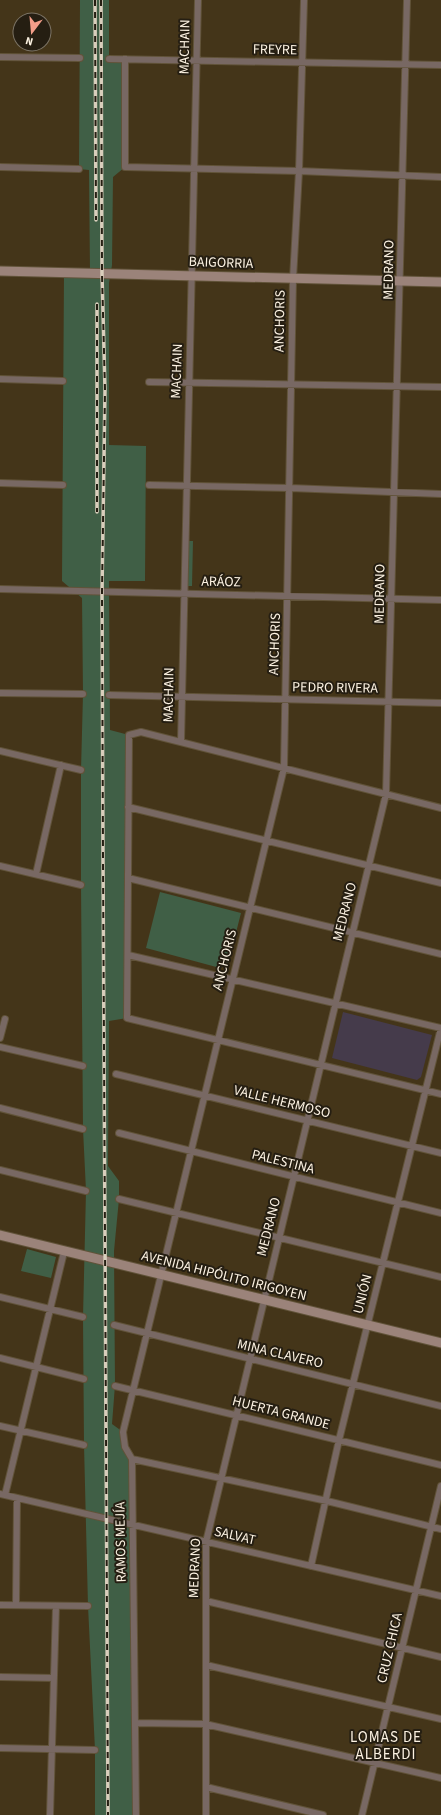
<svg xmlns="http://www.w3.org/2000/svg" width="441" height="1815" viewBox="0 0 441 1815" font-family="'Source Sans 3',sans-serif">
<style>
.education{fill:#453b4b}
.green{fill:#405f46}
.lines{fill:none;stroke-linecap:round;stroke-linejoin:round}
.street-casing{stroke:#615339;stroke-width:8}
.secondary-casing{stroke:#615339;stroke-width:11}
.street{stroke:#786863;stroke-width:6}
.secondary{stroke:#9b837a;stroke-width:9}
.rail-casing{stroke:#d9cebc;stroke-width:3.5}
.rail{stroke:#251e12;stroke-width:2;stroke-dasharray:6;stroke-linecap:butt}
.labels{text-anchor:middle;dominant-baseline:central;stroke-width:4;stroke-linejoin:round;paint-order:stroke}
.street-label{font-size:14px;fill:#fcf2e2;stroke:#251e12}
.neighbourhood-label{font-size:15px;letter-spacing:1px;fill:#fcf2e2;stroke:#251e12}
</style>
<rect width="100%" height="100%" fill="#443519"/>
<path class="education" d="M343 1012 432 1035 421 1077 417 1080 332 1058Z"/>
<path class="green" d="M80 0H109V59H125V167L113 177 112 265 109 283V445L146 446 145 581H109L110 730 129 735 127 1018 109 1021 108 1166 119 1181V1199L114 1251 115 1385 112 1424 123 1432 132 1459 136 1815H95V1750L88 1606 84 1445 83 1317 86 1191 83 1129 81 885V770L83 694 82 598 62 581 64 273H90L89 170 79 169Z
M187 541H193L192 586H186Z
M160 892 241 913 228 964 220 968 146 948Z
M27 1249 56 1257 51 1278 21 1271Z"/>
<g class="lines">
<defs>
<path id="street" d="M0 57 80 58
M109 59 441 65
M125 59V167L299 171 441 177
M0 167 79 169
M0 379 63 381
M149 382 441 387
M0 483 63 485
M149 485 290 488 441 494
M0 589 441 600
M0 693 83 694
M109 695 441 703
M181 742 198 0
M0 751 81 770
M128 807 441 883
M441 808 141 732 129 735 127 1018 441 1094
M0 866 81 885
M36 874 61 765
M128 878 441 954
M128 955 441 1028
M0 1038 5 1019
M0 1047 83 1066
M116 1074 441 1153
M0 1108 83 1129
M119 1133 441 1213
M0 1170 86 1191
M119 1199 441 1277
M0 1297 83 1317
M114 1325 441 1406
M0 1358 84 1379
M115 1386 441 1465
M0 1426 84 1445
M132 1459 327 1501 441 1529
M0 1494 441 1596
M5 1495 64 1252
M311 1566 339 1440 441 1028
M206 1601 441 1657
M0 1605 88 1606
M16 1605 17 1498
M206 1665 441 1719
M0 1677 54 1678
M135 1723 205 1724 441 1778
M0 1748 95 1750
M206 1787 323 1815
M50 1815 56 1606
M136 1815 132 1459 125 1447 123 1432 284 768 293 279 299 171 304 0
M206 1815V1542L386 794 407 0
M362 1815 441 1486"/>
<path id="secondary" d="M0 271 441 282
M0 1235 441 1343"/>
</defs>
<use href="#street" class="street-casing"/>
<use href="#secondary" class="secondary-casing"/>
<use href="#street" class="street"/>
<use href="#secondary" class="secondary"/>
<defs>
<path id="rail" d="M95 0 96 220
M101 0 102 274 105 390 102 592 103 858 108 1815
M97 304V512"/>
</defs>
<use href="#rail" class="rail-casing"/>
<use href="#rail" class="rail"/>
</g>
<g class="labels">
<g class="street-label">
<text transform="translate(185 47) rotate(-89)">MACHAIN</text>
<text transform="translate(275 50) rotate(1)">FREYRE</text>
<text transform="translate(221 263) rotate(2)">BAIGORRIA</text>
<text transform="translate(389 270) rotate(-89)">MEDRANO</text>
<text transform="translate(280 321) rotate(-89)">ANCHORIS</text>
<text transform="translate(177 371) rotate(-88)">MACHAIN</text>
<text transform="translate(221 582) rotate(1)">ARÁOZ</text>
<text transform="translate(380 594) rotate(-89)">MEDRANO</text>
<text transform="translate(275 644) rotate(-88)">ANCHORIS</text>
<text transform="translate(335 688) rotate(1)">PEDRO RIVERA</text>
<text transform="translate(169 695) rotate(-89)">MACHAIN</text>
<text transform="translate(345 912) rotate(-76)">MEDRANO</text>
<text transform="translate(225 960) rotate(-76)">ANCHORIS</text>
<text transform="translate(282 1102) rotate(14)">VALLE HERMOSO</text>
<text transform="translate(283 1162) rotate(14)">PALESTINA</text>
<text transform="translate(269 1227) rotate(-76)">MEDRANO</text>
<text transform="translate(224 1276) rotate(14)">AVENIDA HIPÓLITO IRIGOYEN</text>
<text transform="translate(363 1294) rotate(-76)">UNIÓN</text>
<text transform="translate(280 1354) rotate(13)">MINA CLAVERO</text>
<text transform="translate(281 1413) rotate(14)">HUERTA GRANDE</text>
<text transform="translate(235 1536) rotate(13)">SALVAT</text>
<text transform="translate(121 1542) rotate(-91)">RAMOS MEJÍA</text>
<text transform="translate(195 1568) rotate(-88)">MEDRANO</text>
<text transform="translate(390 1648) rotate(-77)">CRUZ CHICA</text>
</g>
<g class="neighbourhood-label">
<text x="386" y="1737">LOMAS DE<tspan x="386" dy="17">ALBERDI</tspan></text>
</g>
</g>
<g transform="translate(32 32) rotate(196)"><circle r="19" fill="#251e12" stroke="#7b7365"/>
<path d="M0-3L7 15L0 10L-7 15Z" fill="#f49e89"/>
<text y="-6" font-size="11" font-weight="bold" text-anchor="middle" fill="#fcf2e2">N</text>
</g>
</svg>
